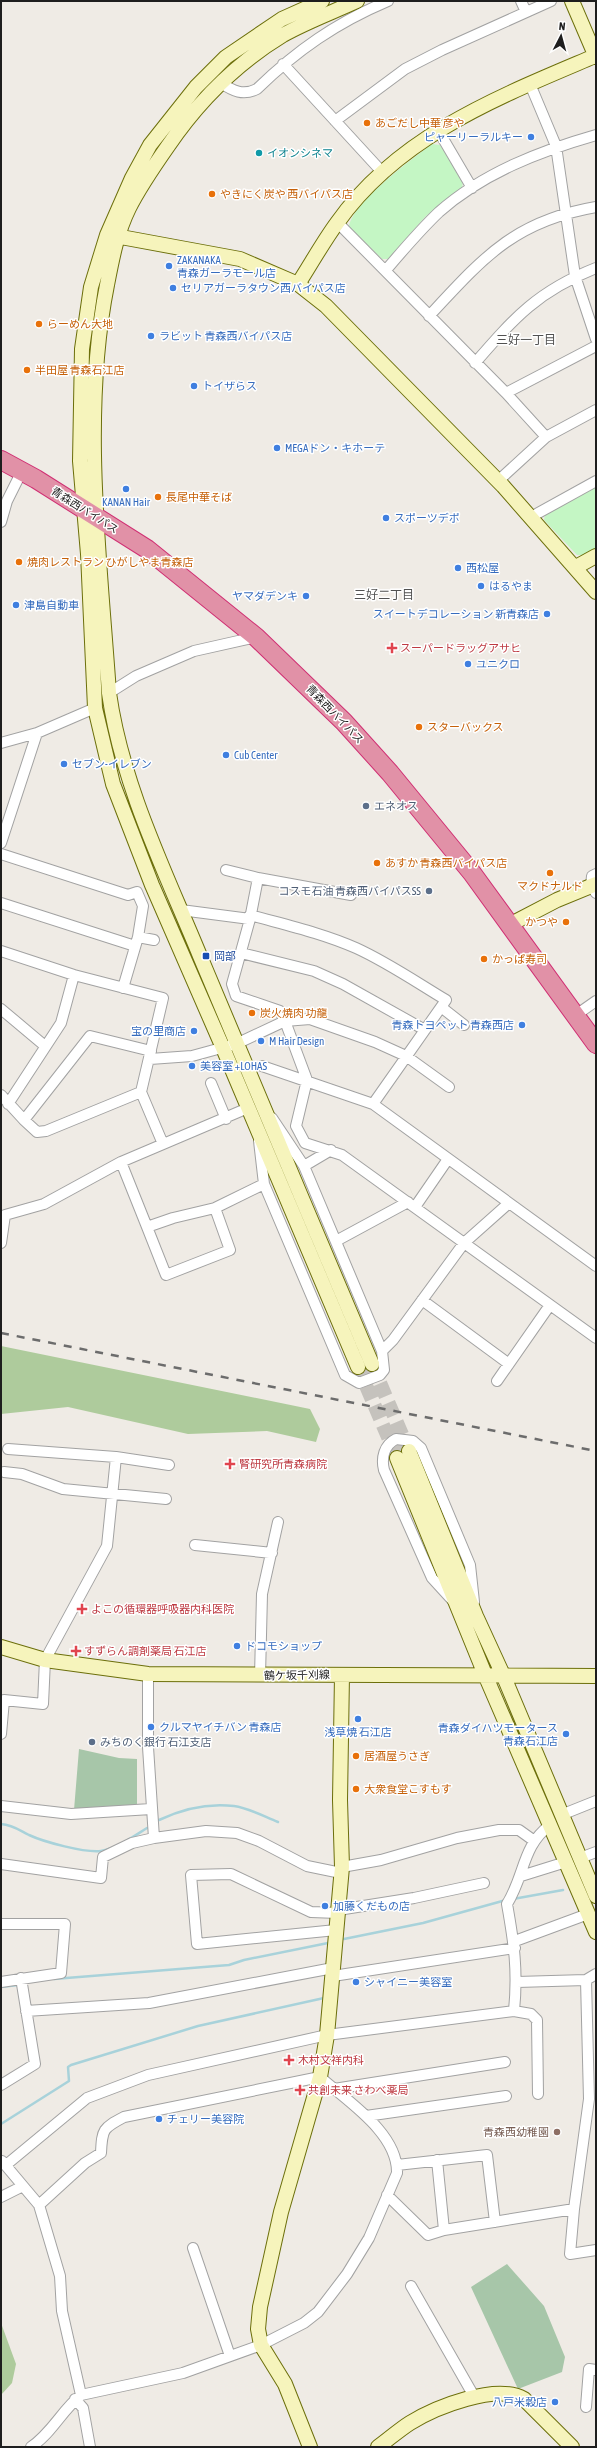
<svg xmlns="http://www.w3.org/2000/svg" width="597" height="2448" viewBox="0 0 597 2448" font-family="'Asap Condensed','Noto Sans JP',sans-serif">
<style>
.forest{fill:#aecb9c}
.cemetery{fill:#a7c6a9}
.park{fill:#c4f6c4}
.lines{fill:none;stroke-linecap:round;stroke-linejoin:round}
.stream{stroke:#a8d2da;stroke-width:2.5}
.secondary-tunnel{stroke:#c5c2bd;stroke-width:14;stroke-dasharray:14 7;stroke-linecap:butt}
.street-casing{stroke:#a2a2a2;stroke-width:12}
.secondary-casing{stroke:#6c6f0b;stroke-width:16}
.highway-casing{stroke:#d02f73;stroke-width:20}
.street{stroke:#fff;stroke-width:10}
.secondary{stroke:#f6f4bc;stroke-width:14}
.highway{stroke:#e191a7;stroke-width:18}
.rail{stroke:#6c6c6c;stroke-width:2.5;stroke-dasharray:8 8;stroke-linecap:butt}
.food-dot{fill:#e8710a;stroke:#fff;stroke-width:1.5}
.shop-dot{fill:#3f7fe0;stroke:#fff;stroke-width:1.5}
.culture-dot{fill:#0f9aa8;stroke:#fff;stroke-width:1.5}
.health-dot{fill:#e0444e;stroke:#fff;stroke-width:1.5}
.service-dot{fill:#5c6f8a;stroke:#fff;stroke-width:1.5}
.transit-dot{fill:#1a4fb4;stroke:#fff;stroke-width:1.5}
.education-dot{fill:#8d6e63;stroke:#fff;stroke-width:1.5}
.labels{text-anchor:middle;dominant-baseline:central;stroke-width:3;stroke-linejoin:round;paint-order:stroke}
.food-label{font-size:11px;fill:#c56008;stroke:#fff;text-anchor:start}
.shop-label{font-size:11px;fill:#366cbe;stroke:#fff;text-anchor:start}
.culture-label{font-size:11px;fill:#0d838f;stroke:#fff;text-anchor:start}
.street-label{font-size:11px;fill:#1e1e1e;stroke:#fff}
.health-label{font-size:11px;fill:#be3a42;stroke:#fff;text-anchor:start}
.service-label{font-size:11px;fill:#4e5e75;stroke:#fff;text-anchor:start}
.transit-label{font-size:11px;fill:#164399;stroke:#fff;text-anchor:start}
.education-label{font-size:11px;fill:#785e54;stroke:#fff;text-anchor:end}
.neighbourhood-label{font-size:12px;fill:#515151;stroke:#fff}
</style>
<rect width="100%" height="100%" fill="#efebe5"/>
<path class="forest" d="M1 1346 310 1409 320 1429 316 1442 267 1431 188 1434 68 1407 1 1414Z
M1 2323 16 2364 12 2383 1 2395Z"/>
<path class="cemetery" d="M79 1749 119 1758 137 1759V1806L74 1810Z
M507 2264 544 2306 565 2357 562 2372 518 2389 471 2287Z"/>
<path class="park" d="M432 144 440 145 463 181 462 188 426 216 388 259H382L349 227C351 204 413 158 432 144Z
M596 487V549L583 555H577L544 520 545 514Z"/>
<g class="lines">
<path class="stream" d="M159 1820C182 1809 209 1803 234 1806 249 1808 265 1817 278 1822
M1 1824C13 1825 19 1830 29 1835 44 1842 85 1853 101 1851 116 1849 134 1836 147 1828
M513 1899 563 1890
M344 1939 423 1923 506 1900
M54 1979 229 1965 244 1960 328 1943
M1 1987 18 1985
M1 2124 69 2081 68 2067 71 2065 198 2026 324 1998"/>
<path class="secondary-tunnel" d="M372 1364 409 1451
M358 1367 397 1458"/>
<defs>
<path id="street" d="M521 1 526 12
M283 64 383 173
M221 83C233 91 243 96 257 89 297 50 336 23 388 1
M530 84 556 146 575 276 596 339
M335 121 405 69 442 50 551 1
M438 130 472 188
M337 222 506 393 546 437 498 481
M386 270C403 250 420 230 439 212 483 173 540 151 596 135
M429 316C483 258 514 221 596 207
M475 363C515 317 538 291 596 268
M506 393 596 346
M546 437 596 410
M531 517 596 481
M1 522 7 501 22 471
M109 693 136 676 194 651 256 637
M1 743 37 733
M1 843 37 733 95 708
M1 854 128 895 137 892 143 906 138 937 123 988
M226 870 258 878 351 895
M596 874 592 876 591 886 596 893
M258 878 250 919 232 984 236 996 280 1011 285 1021 307 1080 296 1126 305 1143 342 1155 596 1338
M1 903 135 946
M181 910 250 919
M250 915C286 925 322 933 356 948 387 962 416 982 446 1000L373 1104
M138 937 154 940
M1 951 74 975 163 998 141 1092 163 1144
M241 953 314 971 343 984 425 1030
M441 1007 464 1025
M1 1009 45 1046
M576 1015 596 1001
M150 1059 192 1056 236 1044 285 1021 310 1019 375 1042 406 1056 449 1087
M262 1066 373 1104 596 1266
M211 1083 226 1119
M1 1095 24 1120 90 1036 151 1051
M8 1104 61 1023 74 975
M24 1120 37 1132 46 1131 141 1092
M259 1141 264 1184 345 1375 359 1383 380 1375 384 1370 382 1351 304 1166 272 1118
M121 1162 147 1227 173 1218 215 1208 264 1184
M304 1166 331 1150
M415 1207 448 1159
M147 1227 166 1275 230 1250 215 1208
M336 1241 408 1202
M1 1243 5 1215 44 1204 121 1162 248 1108
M422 1300 509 1364
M382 1351 393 1340 464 1243 509 1203
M497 1381 550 1305
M8 1449 116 1457 169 1465
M4 1472 22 1474 63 1489 166 1499
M195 1545 272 1553
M453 1601 432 1578 384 1470C381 1458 384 1445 396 1439L413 1441 421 1448 470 1565 474 1602
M260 1676 262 1594 278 1522
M1 1734 4 1700 43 1704 45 1660 107 1546 116 1457
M1 1806 71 1814 151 1809
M561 1815 596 1801
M154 1838 206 1831 237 1833 259 1841 307 1866 341 1873
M580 1858 596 1852
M1 1864 101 1878 103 1857 132 1843 154 1838 148 1747V1674
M342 1867 381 1860 457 1838 499 1830H519L533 1840
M521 1876 566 1862
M338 1910 414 1898 484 1883
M1 1924H65L61 1973 1 1982
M336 1930 197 1944 191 1875 231 1874 311 1912 338 1913
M515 1941 588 1914
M333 1976 515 1948
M586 1980 589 2099 574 2209 570 2254 596 2250
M517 1982 586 1980 596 1974
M26 2011 149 2003 333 1968
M514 2011 531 2014 537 2020 538 2094
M1 2085 35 2064 21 1978
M334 2089 505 2062
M366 2116 506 2096
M437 2160 444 2230
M2 2161 39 2205 60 2276 62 2311 81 2395
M6 2165 87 2098 148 2075 327 2035 514 2011C518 1971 514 1943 507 1904 525 1875 522 1846 550 1825
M397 2165 487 2155 495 2222
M387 2195 428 2235 444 2230 574 2209
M1 2197 23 2186
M193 2248 230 2356
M411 2286 475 2398
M75 2399 83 2408 90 2447
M586 2407 589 2369 596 2370
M31 2447C52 2433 62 2410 81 2395L183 2373 261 2345 304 2323 318 2312 347 2274 369 2238 397 2173C398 2133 347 2101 320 2077L124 2117C103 2128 102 2129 101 2153L85 2163 39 2205"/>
<path id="secondary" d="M322 1 282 19 226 57 196 87 150 145 132 178 107 235 91 287 82 349 80 461 88 554 95 708 113 784 152 885 223 1048 358 1367
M357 1C333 12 306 22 283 35 237 63 198 102 168 146 154 166 140 186 129 208 117 232 112 259 107 285 81 415 100 561 109 693 122 785 165 871 200 956 256 1092 315 1228 372 1364
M572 1 596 57
M110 235 240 259 298 284 326 306 503 486 596 592
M298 284C311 264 323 242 337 223 399 135 501 96 595 56
M576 567 596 556
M509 925 557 900 596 884
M409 1451 476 1616 504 1677 596 1896
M397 1458 486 1677 596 1932
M1 1647 45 1660 148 1674 596 1676
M310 2447 285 2384 261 2345 258 2329 260 2307 281 2212 320 2077 327 2035 342 1867 340 1800 342 1675
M378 2447C389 2439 399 2430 410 2423 436 2407 496 2383 524 2399L572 2447"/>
<path id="highway" d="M1 460 36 479 147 549 256 637 344 722 390 773 472 873 596 1044"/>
</defs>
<use href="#street" class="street-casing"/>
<use href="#secondary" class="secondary-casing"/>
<use href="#highway" class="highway-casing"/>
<use href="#street" class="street"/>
<use href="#secondary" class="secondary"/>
<use href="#highway" class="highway"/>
<path class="rail" d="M1 1333 596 1451"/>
</g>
<g class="food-dot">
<circle cx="367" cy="123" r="4"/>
<circle cx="212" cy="194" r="4"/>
<circle cx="39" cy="324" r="4"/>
<circle cx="27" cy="370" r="4"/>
<circle cx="158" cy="497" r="4"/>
<circle cx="19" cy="562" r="4"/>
<circle cx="419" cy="727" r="4"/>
<circle cx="377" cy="863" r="4"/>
<circle cx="550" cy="873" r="4"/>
<circle cx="566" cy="922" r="4"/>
<circle cx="484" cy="959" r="4"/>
<circle cx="252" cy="1013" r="4"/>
<circle cx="356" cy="1756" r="4"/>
<circle cx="356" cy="1789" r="4"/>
</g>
<g class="shop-dot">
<circle cx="531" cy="137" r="4"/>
<circle cx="169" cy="266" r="4"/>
<circle cx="173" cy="288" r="4"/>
<circle cx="151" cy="336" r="4"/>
<circle cx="194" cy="386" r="4"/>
<circle cx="277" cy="448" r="4"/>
<circle cx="126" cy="489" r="4"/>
<circle cx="386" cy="518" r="4"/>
<circle cx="458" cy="568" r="4"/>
<circle cx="481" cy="586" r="4"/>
<circle cx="306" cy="596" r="4"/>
<circle cx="16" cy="605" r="4"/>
<circle cx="547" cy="614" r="4"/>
<circle cx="468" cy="664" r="4"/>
<circle cx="226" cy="755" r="4"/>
<circle cx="64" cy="764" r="4"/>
<circle cx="522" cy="1025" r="4"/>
<circle cx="194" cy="1031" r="4"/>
<circle cx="261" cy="1041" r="4"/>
<circle cx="192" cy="1066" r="4"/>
<circle cx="237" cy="1646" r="4"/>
<circle cx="358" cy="1719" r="4"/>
<circle cx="151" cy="1727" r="4"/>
<circle cx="566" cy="1734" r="4"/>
<circle cx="325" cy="1906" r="4"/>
<circle cx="356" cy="1982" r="4"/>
<circle cx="159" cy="2119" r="4"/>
<circle cx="555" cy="2402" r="4"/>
</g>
<circle class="culture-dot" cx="259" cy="153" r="4"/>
<g class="health-dot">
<path d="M390 642h4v4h4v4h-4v4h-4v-4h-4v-4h4z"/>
<path d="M228 1458h4v4h4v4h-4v4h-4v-4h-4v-4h4z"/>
<path d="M80 1603h4v4h4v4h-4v4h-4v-4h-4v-4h4z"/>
<path d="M74 1645h4v4h4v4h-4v4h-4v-4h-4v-4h4z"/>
<path d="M287 2054h4v4h4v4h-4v4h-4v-4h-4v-4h4z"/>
<path d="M298 2084h4v4h4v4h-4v4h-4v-4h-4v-4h4z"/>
</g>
<g class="service-dot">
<circle cx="366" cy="806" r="4"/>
<circle cx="429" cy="891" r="4"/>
<circle cx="92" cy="1742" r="4"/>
</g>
<rect class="transit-dot" x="202" y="952" width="8" height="8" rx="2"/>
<circle class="education-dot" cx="557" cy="2132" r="4"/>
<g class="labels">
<g class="food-label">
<text x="375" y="123">あごだし中華 彦や</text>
<text x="220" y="194">やきにく炭や 西バイパス店</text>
<text x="47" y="324">らーめん大地</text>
<text x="35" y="370">半田屋 青森石江店</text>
<text x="166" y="497">長尾中華そば</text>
<text x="27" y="562">焼肉レストラン ひがしやま青森店</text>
<text x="427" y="727">スターバックス</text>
<text x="385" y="863">あすか 青森西バイパス店</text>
<text x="550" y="886" text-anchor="middle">マクドナルド</text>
<text x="558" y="922" text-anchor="end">かつや</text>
<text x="492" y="959">かっぱ寿司</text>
<text x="260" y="1013">炭火焼肉 功龍</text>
<text x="364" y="1756">居酒屋うさぎ</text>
<text x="364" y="1789">大衆食堂こすもす</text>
</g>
<g class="shop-label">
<text x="523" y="137" text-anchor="end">ピャーリーラルキー</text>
<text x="177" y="260">ZAKANAKA<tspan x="177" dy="13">青森ガーラモール店</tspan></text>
<text x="181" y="288">セリアガーラタウン西バイパス店</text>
<text x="159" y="336">ラビット 青森西バイパス店</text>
<text x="202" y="386">トイザらス</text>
<text x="285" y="448">MEGAドン・キホーテ</text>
<text x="126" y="502" text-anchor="middle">KANAN Hair</text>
<text x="394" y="518">スポーツデポ</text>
<text x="466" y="568">西松屋</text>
<text x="489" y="586">はるやま</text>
<text x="298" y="596" text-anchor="end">ヤマダデンキ</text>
<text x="24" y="605">津島自動車</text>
<text x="539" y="614" text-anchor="end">スイートデコレーション 新青森店</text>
<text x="476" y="664">ユニクロ</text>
<text x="234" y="755">Cub Center</text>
<text x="72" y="764">セブン-イレブン</text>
<text x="514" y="1025" text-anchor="end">青森トヨペット 青森西店</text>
<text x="186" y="1031" text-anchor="end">宝の里商店</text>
<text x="269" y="1041">M Hair Design</text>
<text x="200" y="1066">美容室 +LOHAS</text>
<text x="245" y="1646">ドコモショップ</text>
<text x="159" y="1727">クルマヤイチバン 青森店</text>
<text x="558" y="1728" text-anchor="end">青森ダイハツモータース<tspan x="558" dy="13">青森石江店</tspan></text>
<text x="358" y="1732" text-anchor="middle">浅草焼 石江店</text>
<text x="333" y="1906">加藤くだもの店</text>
<text x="364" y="1982">シャイニー美容室</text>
<text x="167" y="2119">チェリー美容院</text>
<text x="547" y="2402" text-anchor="end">八戸米穀店</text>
</g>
<g class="culture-label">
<text x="267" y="153">イオンシネマ</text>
</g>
<g class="street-label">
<text transform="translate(85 510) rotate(32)">青森西バイパス</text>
<text transform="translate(335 714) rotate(46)">青森西バイパス</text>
<text transform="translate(297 1675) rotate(-1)">鶴ケ坂千刈線</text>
</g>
<g class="health-label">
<text x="400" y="648">スーパードラッグアサヒ</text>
<text x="239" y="1464">腎研究所青森病院</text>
<text x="91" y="1609">よこの循環器呼吸器内科医院</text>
<text x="84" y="1651">すずらん調剤薬局 石江店</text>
<text x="298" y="2060">木村文祥内科</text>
<text x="308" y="2090">共創未来 さわべ薬局</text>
</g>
<g class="service-label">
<text x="374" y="806">エネオス</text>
<text x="421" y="891" text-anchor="end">コスモ石油 青森西バイパスSS</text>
<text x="100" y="1742">みちのく銀行 石江支店</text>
</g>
<g class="transit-label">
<text x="214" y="956">岡部</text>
</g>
<g class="education-label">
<text x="549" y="2132">青森西幼稚園</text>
</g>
<g class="neighbourhood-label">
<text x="526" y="340">三好一丁目</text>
<text x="384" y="595">三好二丁目</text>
</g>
</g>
<rect width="597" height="2448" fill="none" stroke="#1e1e1e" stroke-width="4"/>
<g transform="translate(561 36) rotate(6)" stroke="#ffffff" stroke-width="3" paint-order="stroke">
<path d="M0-3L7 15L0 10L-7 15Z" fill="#1e1e1e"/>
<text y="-6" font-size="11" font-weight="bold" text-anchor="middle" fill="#1e1e1e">N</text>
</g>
</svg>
